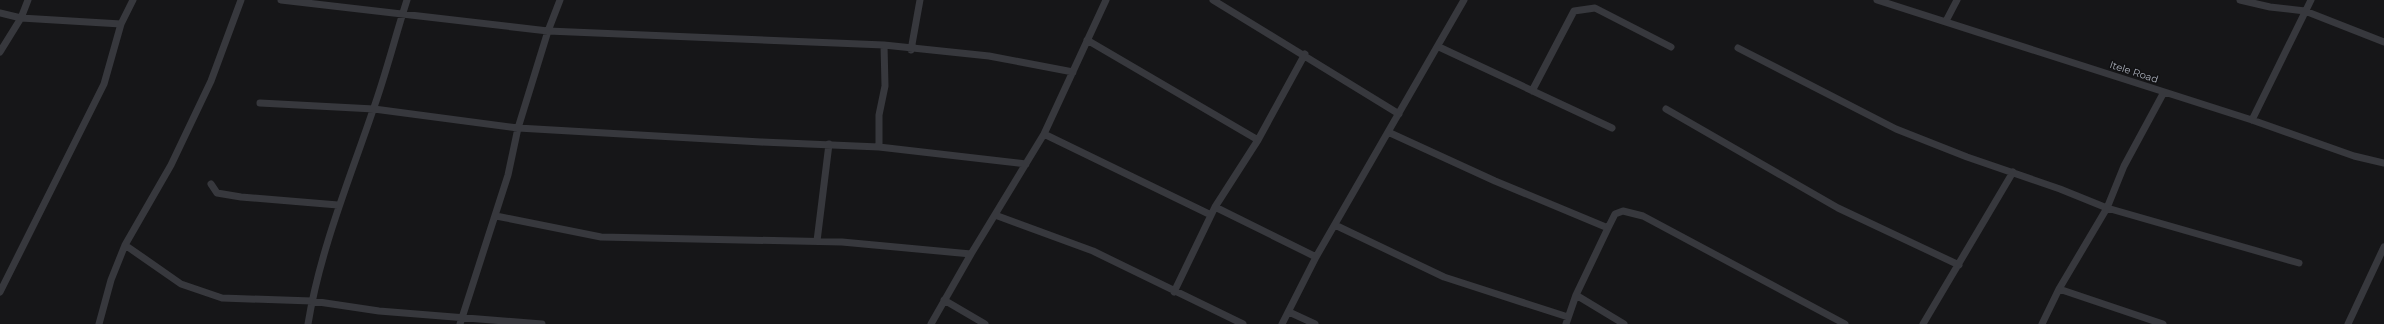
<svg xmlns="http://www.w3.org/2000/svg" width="2384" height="324" viewBox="0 0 2384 324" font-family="Montserrat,sans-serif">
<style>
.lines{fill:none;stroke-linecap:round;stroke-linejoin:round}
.minor{stroke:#37383d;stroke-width:7}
.labels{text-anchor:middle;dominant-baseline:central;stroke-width:3;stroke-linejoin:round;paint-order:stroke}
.street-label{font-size:10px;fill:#a8adb8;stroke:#111113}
</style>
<rect width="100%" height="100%" fill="#161618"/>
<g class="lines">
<path class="minor" d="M281 0 548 31 884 45 989 56 1073 72
M1213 0 1399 114
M1877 0 2252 120 2354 156 2384 163
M2240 0 2270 7 2305 11 2384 42
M0 13 21 18 121 24
M1946 21 1957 0
M1087 40 1258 140
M1439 47 1612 128
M1738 48 1896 129 1967 157 2060 189 2107 208 2299 263
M911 50 920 0
M0 52 21 18 28 0
M1532 91 1574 11 1595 8 1671 47
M260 103 374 109 518 128 761 142 879 147 1026 164
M1666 109 1838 208 1959 265
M2252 120 2311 0
M1388 132 1495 181 1608 228
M1044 134 1211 215
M879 147V115L885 86 884 45
M211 184 217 193 241 197 338 205
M1215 207 1316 257
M995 215 1093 251 1243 324
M496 216 601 237 842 242 971 254
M1335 225 1444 277 1568 317
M817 241 829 144
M125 245 181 284 222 298 312 301 379 311 542 324
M2059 289 2163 324
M0 292 104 84 121 24 133 0
M1174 292 1215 207 1258 140 1305 54
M1576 295 1624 324
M944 300 985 324
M1289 312 1315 324
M99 324 111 280 125 245 171 165 211 81 241 0
M308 324C320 250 349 181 373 110 386 74 395 37 407 0
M460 324 508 175 518 128 548 31 560 0
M931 324 971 254 1044 134 1106 0
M1282 324 1316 257 1464 0
M1566 324 1576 295 1608 228 1615 214 1623 211 1643 216 1845 324
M1923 324 2013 172
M2042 324 2059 289 2107 208 2124 166 2164 92
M2348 324 2384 247"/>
</g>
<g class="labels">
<g class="street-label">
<text transform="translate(2134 72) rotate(18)">Itele Road</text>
</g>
</g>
</svg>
